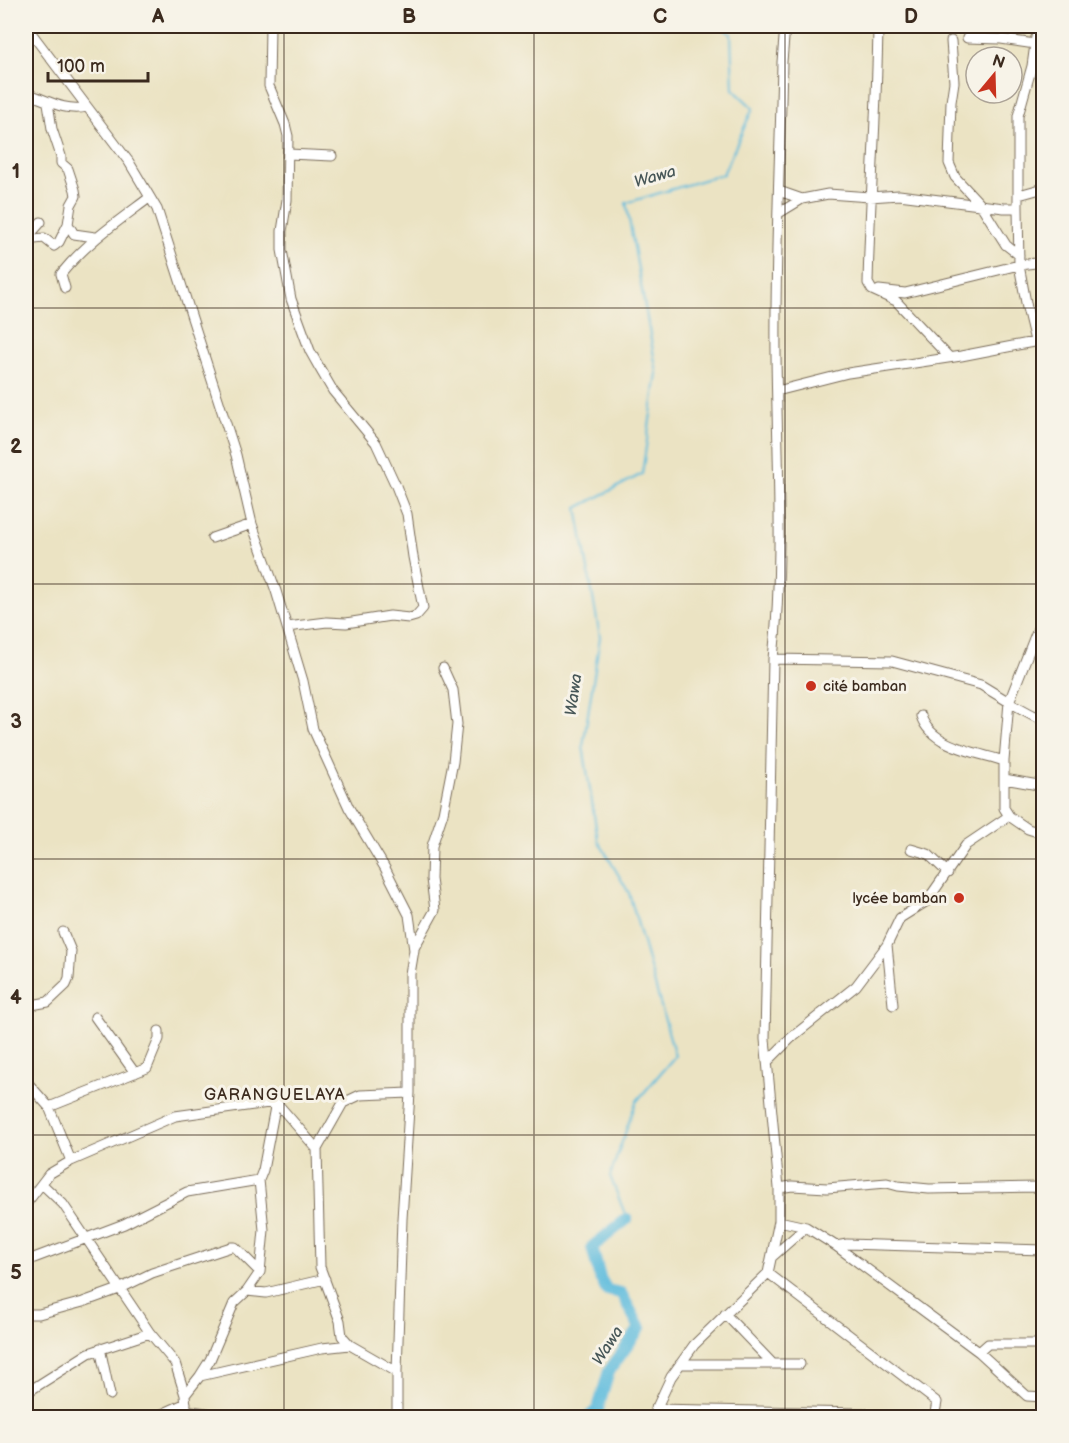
<svg xmlns="http://www.w3.org/2000/svg" width="1069" height="1443" viewBox="0 0 1069 1443" font-family="'Balsamiq Sans',sans-serif">
<style>
.lines{fill:none;stroke-linecap:round;stroke-linejoin:round}
.stream{stroke:#5fbcdd;stroke-width:2}
.river{stroke:#5fbcdd;stroke-width:12}
.minor-casing{stroke:#796b58;stroke-width:11}
.minor{stroke:#fff;stroke-width:9}
.grid{fill:none;stroke:#3b2a1e;stroke-width:1.5;stroke-opacity:0.55}
.poi-dot{fill:#c8321e;stroke:#f7f3e8;stroke-width:2}
.labels{text-anchor:middle;dominant-baseline:central;stroke-width:6;stroke-linejoin:round;paint-order:stroke}
.poi-label{font-size:15px;fill:#3b2a1e;stroke:#f7f3e8;text-anchor:start}
.water-label{font-size:16px;font-style:italic;fill:#465657;stroke:#f7f3e8}
.neighbourhood-label{font-size:16px;letter-spacing:1.5px;fill:#3b2a1e;stroke:#f7f3e8}
.neatline{fill:none;stroke:#3b2a1e;stroke-width:2}
.grid-label{font-size:20px;text-anchor:middle;font-weight:bold;fill:#3b2a1e}
</style>
<rect width="100%" height="100%" fill="#f7f3e8"/>
<filter id="ink" filterUnits="userSpaceOnUse"><feTurbulence type="fractalNoise" baseFrequency=".0167" numOctaves="2"/><feDisplacementMap in="SourceGraphic" scale="12" xChannelSelector="R" yChannelSelector="G"/><feConvolveMatrix kernelMatrix="1 2 1 2 8 2 1 2 1" color-interpolation-filters="sRGB"/></filter>
<filter id="wash" filterUnits="userSpaceOnUse"><feTurbulence type="fractalNoise" baseFrequency=".008" numOctaves="4" result="noise"/><feDisplacementMap in="SourceGraphic" scale="24" xChannelSelector="R" yChannelSelector="G"/><feGaussianBlur stdDeviation="1.35" result="paint"/><feColorMatrix in="noise" values="0 0 0 0 0 0 0 0 0 0 0 0 0 0 0 0 0 1.4 0 .05"/><feComposite in="paint" operator="in"/></filter>
<g filter="url(#wash)">
<rect width="100%" height="100%" fill="#ebe3c3"/>
<g class="lines">
<path class="stream" d="M627 1219 610 1176 636 1102 675 1056 629 893 598 840 583 746 600 637 577 508 642 474 657 373 626 203 723 174 753 108 733 89 731 34 720 26"/>
<path class="river" d="M588 1418 598 1409 609 1371 640 1328 621 1293 607 1290 600 1278 592 1247 627 1219"/>
</g>
</g>
<g filter="url(#ink)">
<g class="lines">
<defs>
<path id="minor" d="M26 26 129 162 157 209 236 455 252 524 276 591 303 681 313 729 349 808 385 868 409 915 414 950 410 974V1093L402 1219 397 1372V1418
M270 26 269 86 285 124 288 136 287 200 282 231V250L291 299 310 351 319 367 333 391 376 443 396 486 407 514 413 557 423 608 416 616 409 618 390 616 346 623 327 622 287 627
M878 26C877 111 870 197 868 283L872 290 896 301 949 357
M967 38 1001 39 1035 44
M951 41 954 82 951 102 949 163 955 177 981 205 1006 245 1019 255
M26 93C47 100 64 112 87 107
M48 103 52 129 61 156V163L68 169 75 190 76 196 71 205 68 224
M288 154 332 156
M779 191 802 199
M1019 195 1044 188
M779 213 802 199 828 194 870 197 899 195 1004 208H1018
M26 239 41 222
M26 240 44 238 54 246 59 242 68 224 74 234 95 237
M65 288 61 274C86 243 117 222 149 198
M879 290 905 293 1019 265 1044 262
M1035 341 1027 308 1019 265 1018 208V116L1032 66 1036 37
M777 391 848 373 961 356 1044 340
M212 538 252 524
M1044 613 1009 702 1033 715 1044 719
M773 659 892 661 981 685 1009 702 1004 761V808L1009 816 1028 829 1044 834
M921 716C931 747 977 752 1004 761
M1004 779 1044 786
M911 849 928 854 948 873
M887 945 893 1005
M414 948 435 910 431 879 432 846 443 813 453 762 457 724 453 690 443 668
M26 1006 48 1002 66 985 69 978 71 951 63 932
M95 1017 135 1073
M767 1062 792 1037 856 986 887 945 900 918 927 901 966 845 1009 816
M26 1081 49 1107 71 1161
M49 1107 147 1068 159 1039V1031
M1044 1131V1132
M317 1149 343 1103 360 1095 410 1093
M259 1180 263 1170 276 1102
M42 1184 63 1204 150 1333 175 1363 185 1395 187 1418
M779 1188 792 1186 827 1188 887 1183 898 1186 929 1189 1038 1187 1044 1190
M26 1204 49 1174 71 1161 175 1116 276 1102 317 1149 320 1267 340 1321 342 1336 350 1345
M779 1221 806 1227 836 1246 979 1352 1027 1396 1044 1397
M836 1246 847 1244 1044 1250
M772 1257 806 1227
M26 1261 124 1224 187 1192 259 1180 264 1230 260 1272 247 1291 234 1303 210 1360 200 1376
M768 1273 937 1402 934 1418
M247 1291 266 1293 325 1279
M26 1314H39L83 1302 119 1289 152 1273 231 1247H235L260 1272
M725 1314 773 1364
M100 1348 110 1395
M979 1352 988 1344H1044
M680 1364H800
M26 1393 89 1353 150 1333
M185 1395 200 1376 322 1348 350 1345 397 1372
M655 1409 864 1413V1418
M186 1410 239 1418
M153 1418 186 1403
M652 1418 671 1377 694 1345 768 1273 779 1221V1188L765 1039 773 659C784 558 777 456 776 354 775 257 780 159 782 62L785 26"/>
</defs>
<use href="#minor" class="minor-casing"/>
<use href="#minor" class="minor"/>
</g>
</g>
<path class="grid" d="M284 26V1418M534 26V1418M785 26V1418M26 308H1044M26 584H1044M26 859H1044M26 1135H1044"/>
<g class="poi-dot">
<circle cx="811" cy="686" r="6"/>
<circle cx="959" cy="898" r="6"/>
</g>
<g class="labels">
<g class="poi-label">
<text x="823" y="686">cité bamban</text>
<text x="947" y="898" text-anchor="end">lycée bamban</text>
</g>
<g class="water-label">
<text transform="translate(655 177) rotate(-16)">Wawa</text>
<text transform="translate(574 695) rotate(-82)">Wawa</text>
<text transform="translate(608 1346) rotate(-57)">Wawa</text>
</g>
<g class="neighbourhood-label">
<text x="275" y="1095">GARANGUELAYA</text>
</g>
</g>
<rect width="1069" height="1443" fill="none" stroke="#f7f3e8" stroke-width="66"/>
<g transform="translate(994 75) rotate(19)"><circle r="28" fill="#f7f3e8" stroke="#aca397" stroke-width="1.5"/>
<path d="M0-4.5L10 22L0 15L-10 22Z" fill="#c8321e"/>
<text y="-9" font-size="16" font-weight="bold" text-anchor="middle" fill="#3b2a1e">N</text>
</g>
<path d="M48 72v9h100v-9" fill="none" stroke="#3b2a1e" stroke-width="3"/>
<text x="57" y="72" font-size="18" fill="#3b2a1e" stroke="#f7f3e8" stroke-width="4.5" paint-order="stroke">100 m</text>
<rect x="33" y="33" width="1003" height="1377" class="neatline"/>
<g class="grid-label">
<text x="158" y="23">A</text>
<text x="409" y="23">B</text>
<text x="660" y="23">C</text>
<text x="911" y="23">D</text>
<text x="16" y="178">1</text>
<text x="16" y="453">2</text>
<text x="16" y="728">3</text>
<text x="16" y="1004">4</text>
<text x="16" y="1279">5</text>
</g>
</svg>
